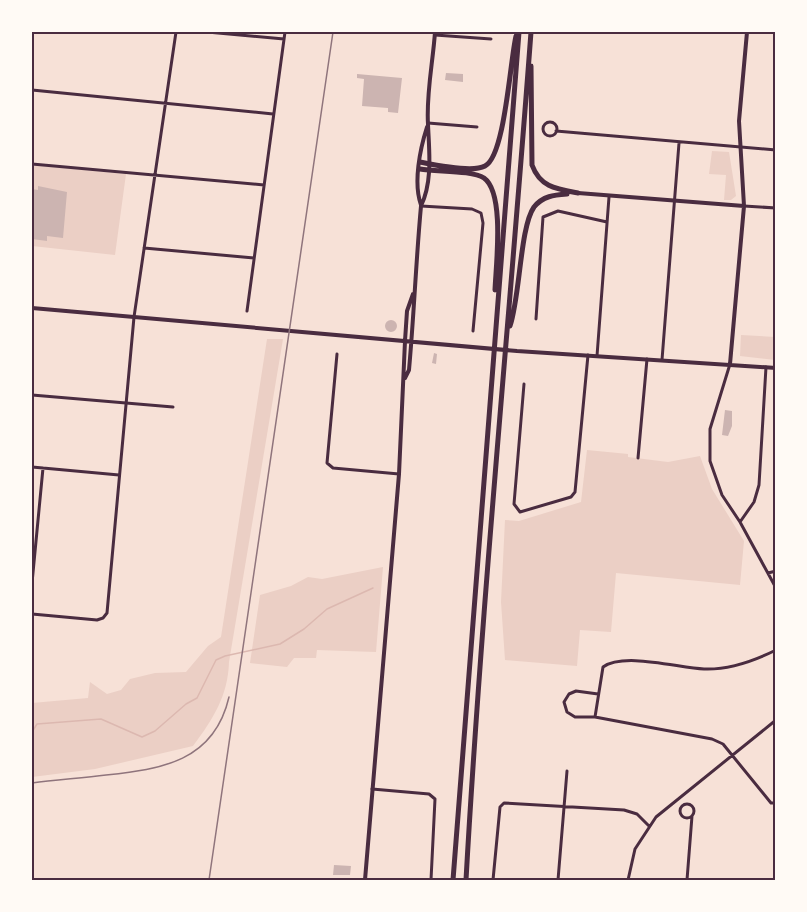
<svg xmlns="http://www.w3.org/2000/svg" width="807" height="912" viewBox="0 0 807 912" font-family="'Work Sans',sans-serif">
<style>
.green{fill:#ebcfc5}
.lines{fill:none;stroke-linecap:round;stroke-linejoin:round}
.stream{stroke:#dcb8b0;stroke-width:1.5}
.building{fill:#ccb4b1}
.minor{stroke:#4a2c40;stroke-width:3}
.tertiary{stroke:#4a2c40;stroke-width:3}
.secondary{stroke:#4a2c40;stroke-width:4}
.motorway{stroke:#4a2c40;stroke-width:5}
.rail{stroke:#8f747c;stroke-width:1.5}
.neatline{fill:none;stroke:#4a2c40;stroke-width:2}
</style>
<rect width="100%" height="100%" fill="#f7e1d7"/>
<path class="green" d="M712 151 729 152 736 196 731 200H724L726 175 709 174Z
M32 165 126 174 115 255 32 246Z
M741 335 775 337V360L740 356Z
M267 339H283L229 662C228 696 213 719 193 746L95 769 32 777V703L88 698 90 682 107 694 121 690 130 679 155 673 186 672 208 646 221 637Z
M587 450 628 454V457L668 462 700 456 712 489 744 541 740 585 616 573 611 632 580 630 577 666 505 660 501 602 505 520 519 521 581 502Z
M383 567 376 652 317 650 316 658H294L287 667 250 663 260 595 291 586 308 577 322 579Z"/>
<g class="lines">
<path class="stream" d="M32 732 37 724 101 719 142 737 155 731 186 704 197 698 216 660 225 656 280 644 304 629 327 609 373 588"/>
</g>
<path class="building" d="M446 73 463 74V82L445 80Z
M357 74 402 78 398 113 388 112V108L362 106 364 79 357 78Z
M38 186 67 192 63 238 47 236V241L32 239V189L38 190Z
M385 326a6 6 0 1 1 12 0a6 6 0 1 1-12 0Z
M434 353 437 354 436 364 432 363Z
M725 410 732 411V426L728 436 722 435Z
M334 865 351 866 350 875H333Z"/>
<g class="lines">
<path class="minor" d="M207 32 284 39
M435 35 491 39
M32 90 273 114
M543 129a7 7 0 1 1 14 0a7 7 0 1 1-14 0Z
M428 123 477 127
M556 131 776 150
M32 164 264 185
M421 206 472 209 481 213 483 223 473 331
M744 206 776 208
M144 248 254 258
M247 311 285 32
M134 317 176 32
M536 319 543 217 558 211 607 222
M337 354 327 463 333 468 399 474
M597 356 609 197
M662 360 679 143
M730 364 710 429V461L722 495 740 522 776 588
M524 384 514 504 520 512 571 497 575 492 588 355
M32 395 173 407
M638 458 647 359
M32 467 119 475
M740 522 754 502 759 485 766 367
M768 573 776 571
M32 583 43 468
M598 694 576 691 569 694 564 702 567 712 575 717H595L712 739 723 744 771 803H776
M595 717 603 667C624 652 679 668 704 669 729 670 754 661 776 650
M372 789 429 794 435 799 431 880
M680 811a7 7 0 1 1 14 0a7 7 0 1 1-14 0Z
M493 880 500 807 504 803 624 810 637 814 649 826
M558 880 567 771
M628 880 635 849 656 817 776 720
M687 880 692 816"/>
<path class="tertiary" d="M32 614 97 620 103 618 107 613 134 317"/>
<path class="secondary" d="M578 193 744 206
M421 205C413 183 420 149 427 127
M32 308 517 351 776 368
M730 364 744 206 739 121 747 32
M405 378 409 370C414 315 416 260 421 206 433 181 429 150 428 124 426 94 433 62 435 32
M365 880 399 474 405 341 407 311 413 294"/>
<path class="motorway" d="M531 66 532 165C540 187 556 189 578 193
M420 162C435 165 472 173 485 166 505 156 510 61 516 36
M420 169C436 172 472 170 484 178 505 193 496 265 495 290
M510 326C520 297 520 227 534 207 543 196 554 195 567 194
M453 880 519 32
M466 880C482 597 510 315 531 32"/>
<path class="rail" d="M32 783C56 780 81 778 106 775 161 769 214 762 229 697
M209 880 333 32"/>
</g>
<rect width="807" height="912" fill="none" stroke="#fffaf5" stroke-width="66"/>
<rect x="33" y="33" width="741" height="846" class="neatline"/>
</svg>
